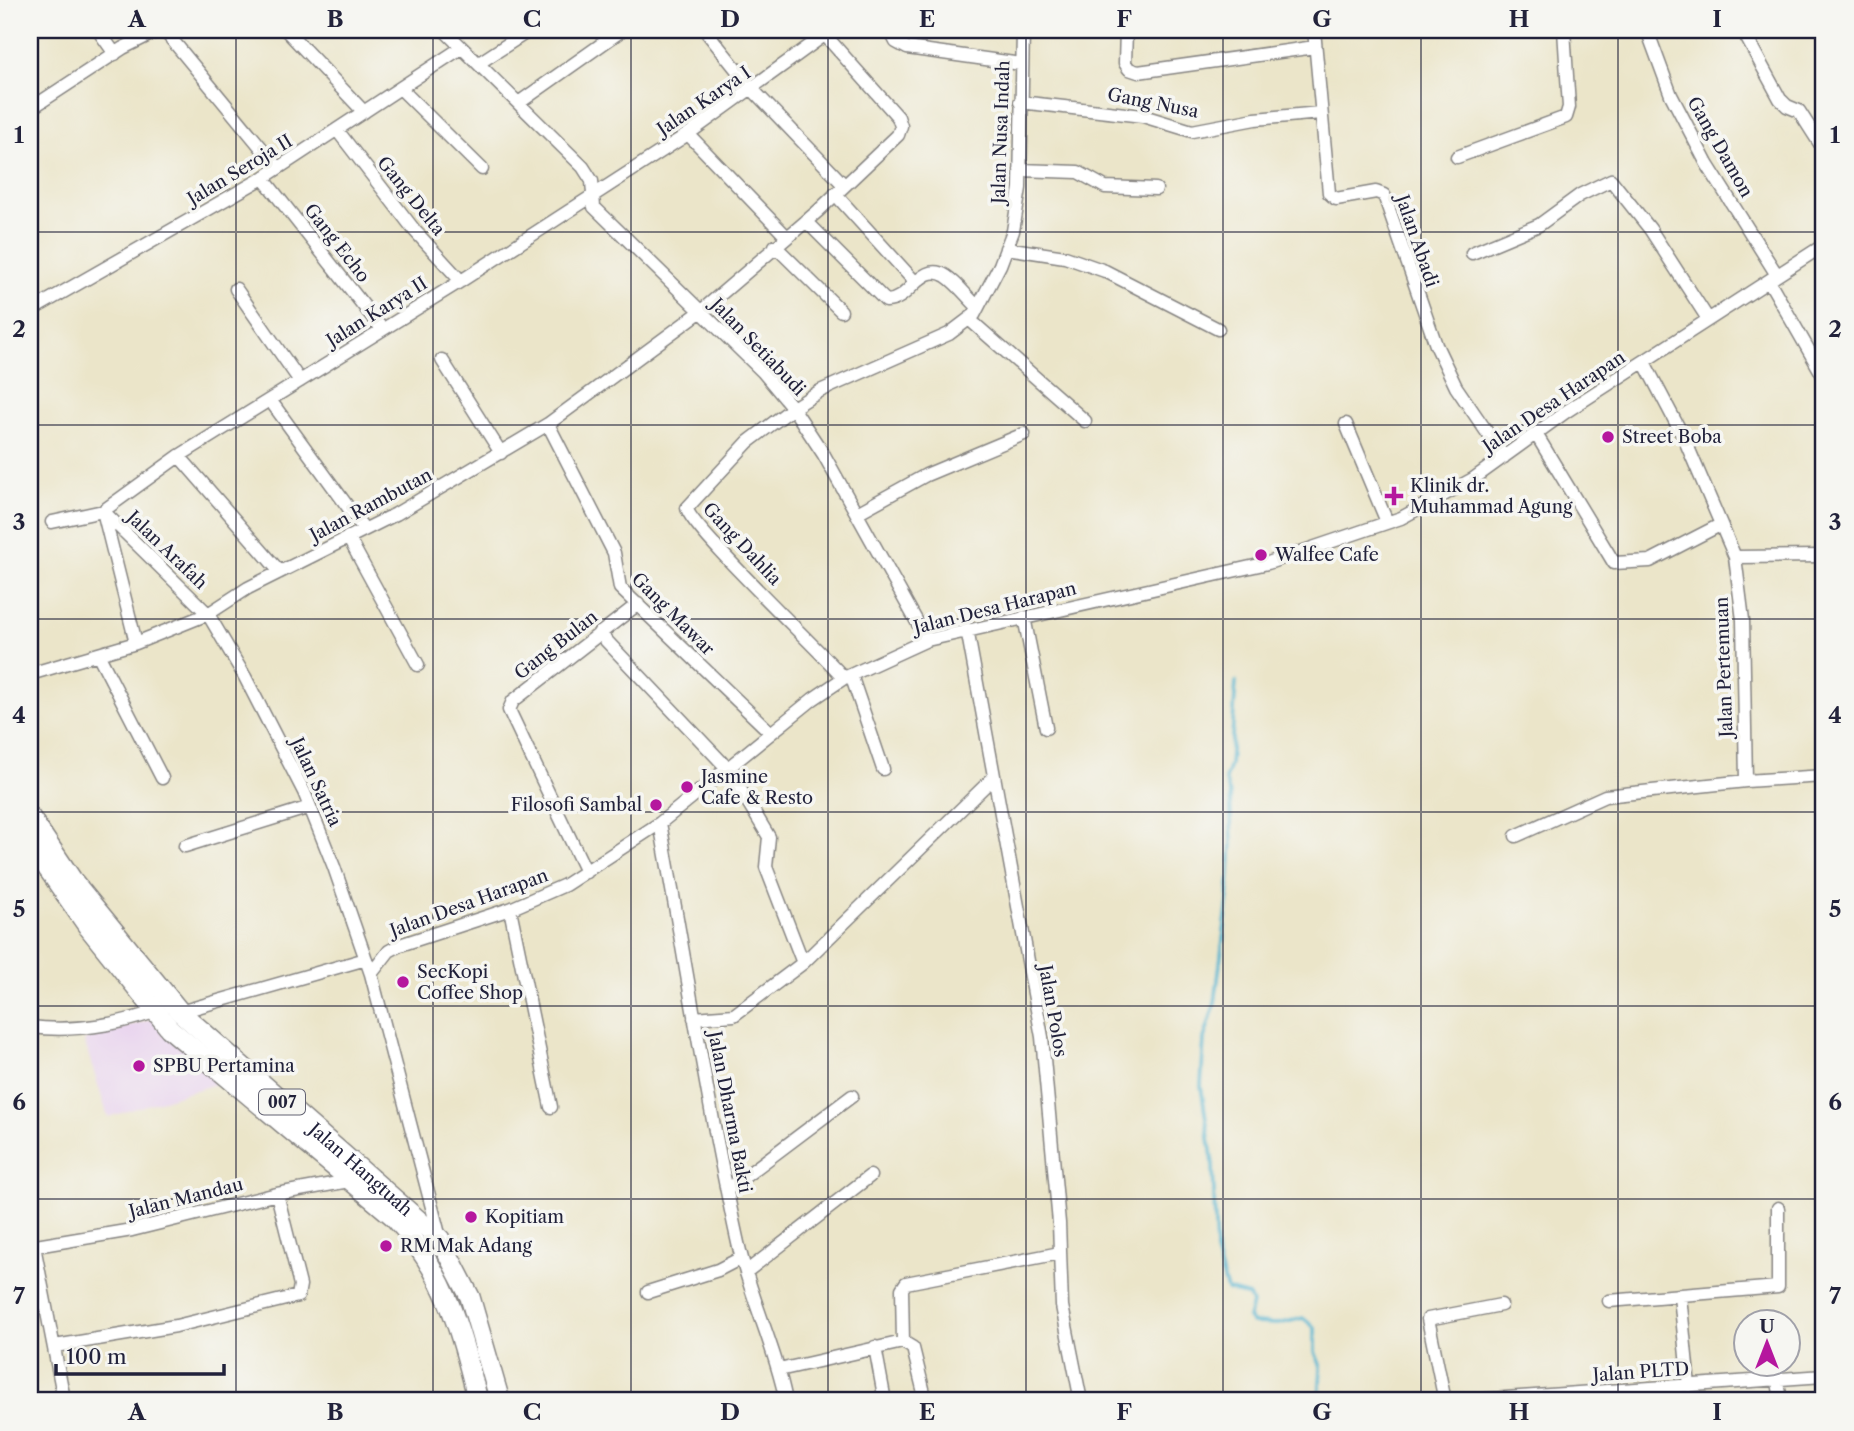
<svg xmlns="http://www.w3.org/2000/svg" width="1854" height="1431" viewBox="0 0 1854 1431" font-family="'Libre Caslon Text',serif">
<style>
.built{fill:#e8d2ee}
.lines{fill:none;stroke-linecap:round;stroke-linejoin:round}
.stream{stroke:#4fb2ce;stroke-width:3.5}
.minor-casing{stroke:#868482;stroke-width:15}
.highway-casing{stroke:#868482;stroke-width:22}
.minor{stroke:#fff;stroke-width:12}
.highway{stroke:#fff;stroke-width:19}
.grid{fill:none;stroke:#22223b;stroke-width:2;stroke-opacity:0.55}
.poi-dot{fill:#b5179e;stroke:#f6f6f2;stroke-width:2.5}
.labels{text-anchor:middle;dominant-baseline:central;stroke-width:7;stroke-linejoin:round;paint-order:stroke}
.shield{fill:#f6f6f2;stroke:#626272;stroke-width:2}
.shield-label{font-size:16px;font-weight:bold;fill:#22223b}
.street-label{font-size:18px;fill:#22223b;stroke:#f6f6f2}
.poi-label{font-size:18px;fill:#22223b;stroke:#f6f6f2;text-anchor:start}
.neatline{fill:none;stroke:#22223b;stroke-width:2.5}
.grid-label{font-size:23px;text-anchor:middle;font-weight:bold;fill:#22223b}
</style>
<rect width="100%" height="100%" fill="#f6f6f2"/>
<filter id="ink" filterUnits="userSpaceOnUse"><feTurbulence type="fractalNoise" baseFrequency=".0143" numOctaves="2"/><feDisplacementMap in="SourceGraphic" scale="14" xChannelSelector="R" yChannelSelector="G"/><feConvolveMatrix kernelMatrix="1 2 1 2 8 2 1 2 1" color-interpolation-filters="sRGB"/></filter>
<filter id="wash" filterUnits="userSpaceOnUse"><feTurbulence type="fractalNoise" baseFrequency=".00686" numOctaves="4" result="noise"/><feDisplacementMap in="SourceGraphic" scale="28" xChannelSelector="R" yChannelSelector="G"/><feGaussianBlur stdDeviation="1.57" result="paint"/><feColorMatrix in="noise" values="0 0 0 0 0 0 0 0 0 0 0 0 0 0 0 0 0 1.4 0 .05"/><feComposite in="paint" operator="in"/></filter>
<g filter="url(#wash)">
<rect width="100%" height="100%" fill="#ebe5c9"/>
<path class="built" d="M155 1018 225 1081 108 1117 84 1040Z"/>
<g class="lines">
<path class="stream" d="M1236 682 1230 765 1225 779 1230 795 1232 843 1228 900 1215 1003 1204 1039 1201 1086 1213 1164 1216 1253 1227 1290 1249 1296 1252 1304 1248 1318 1252 1323 1278 1324 1303 1318 1315 1328V1352L1321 1367 1319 1401"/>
</g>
</g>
<g filter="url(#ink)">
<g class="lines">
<defs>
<path id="minor" d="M98 30 115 54
M164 30 278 168
M286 30 364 112
M444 30 583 167 592 181 594 207 763 372 793 408 824 455 927 640
M705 30 753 90 844 185
M890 30 896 42 907 48 1021 64
M1126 30 1125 63 1129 69 1138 72 1315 47
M1314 30 1329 193 1336 199 1376 192 1384 195 1436 345 1456 387 1504 457
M1647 30 1671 95 1707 164 1777 275
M1743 31 1780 99 1787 106 1799 111 1824 150
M479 63 530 30
M400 88 482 169
M520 102 622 30
M1020 102 1143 116 1192 131 1255 119 1320 113
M30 109 123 48 159 30
M337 130 415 231 461 281
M688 134 787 237
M1457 157 1566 117 1569 107 1564 30
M1020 170 1078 172 1105 187 1156 189
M263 178 382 329
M835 194 915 282
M806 221 886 301C910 302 920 260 946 276 958 284 968 298 978 307
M775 246 841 311
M1006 248 1065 257 1105 271 1218 329
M1472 253 1539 225 1580 195 1611 180 1650 229 1708 319
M1769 281 1824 377
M236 289 300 381
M30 311 263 178 461 48
M970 320 1085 421
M442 360 501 453
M1644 362 1684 438 1735 557 1743 620 1746 781
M270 400 364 529
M548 424 614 553 620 588 770 732
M1346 424 1387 522
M1536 434 1614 563 1650 561 1720 525
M179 456 280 572
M103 511 208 614 245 677 304 792 334 867 371 974
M857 513 926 475 1024 434
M104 515 136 643
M52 522 103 511 179 456 461 281 688 134 830 31
M348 537 418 665
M1735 557 1824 556
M1024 617 1046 728
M967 629 1042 1037 1059 1223 1062 1306 1081 1401
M599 633 728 769 769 837 766 867 803 963
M98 654 162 778
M30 674 136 643 208 614 248 588 396 514 548 424 700 312 818 211 898 135 901 126 898 117 825 35
M851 675 883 769
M844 678C822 652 688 526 687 508L748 442 793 408 820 391 949 334 974 315 1000 265 1013 231 1020 188 1023 30
M660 823C686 963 707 1104 738 1243 750 1297 775 1346 786 1401
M1516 836 1605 796 1746 781 1824 776
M185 846 310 807
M30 869 44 863
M586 872 509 710 513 701 638 604
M510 909 551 1107
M180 1012 366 959
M694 1018 734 1015 803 963 992 779
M30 1027C73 1032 113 1026 154 1012
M727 1190 852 1096
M440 1238 371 974 389 951 400 945 510 909 565 885 660 823 813 699 844 678 927 640 1268 563 1401 518 1473 479 1567 411 1824 245
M34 1246 63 1394 57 1401
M30 1247 132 1230 277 1194 349 1181
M746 1272 870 1176
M648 1292 718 1270 741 1258
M1680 1296 1689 1386
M1609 1301 1778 1287V1208
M903 1342 902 1289 906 1283 1060 1253
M55 1346 176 1326 298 1296 300 1285 277 1194
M875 1347 885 1401
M779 1370 903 1342 913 1348 926 1401
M1778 1381 1781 1401
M1445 1401 1428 1319 1501 1305
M1461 1401 1824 1376"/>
<g id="highway">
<path id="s1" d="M30 817 73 881 180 1012 440 1239 470 1297 500 1401"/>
<path d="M30 843 89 928 169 1028 393 1216C445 1271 461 1330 478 1401"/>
</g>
</defs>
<use href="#minor" class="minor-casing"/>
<use href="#highway" class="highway-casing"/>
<use href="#minor" class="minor"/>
<use href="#highway" class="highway"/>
</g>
</g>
<path class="grid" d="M236 30V1401M433 30V1401M631 30V1401M828 30V1401M1026 30V1401M1223 30V1401M1421 30V1401M1618 30V1401M30 232H1824M30 425H1824M30 619H1824M30 812H1824M30 1006H1824M30 1199H1824"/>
<g class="poi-dot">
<circle cx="1608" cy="437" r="7"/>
<path d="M1390.5 485.5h7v7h7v7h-7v7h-7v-7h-7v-7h7z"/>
<circle cx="1261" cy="555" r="7"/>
<circle cx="687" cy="787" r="7"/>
<circle cx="656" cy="805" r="7"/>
<circle cx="403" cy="982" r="7"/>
<circle cx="139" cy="1066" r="7"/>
<circle cx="471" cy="1217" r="7"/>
<circle cx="386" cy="1246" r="7"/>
</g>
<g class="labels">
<rect class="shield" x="259" y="1089.5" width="46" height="25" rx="5"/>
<g class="shield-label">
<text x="282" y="1102">007</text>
</g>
<g class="street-label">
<text transform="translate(704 101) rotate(-34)">Jalan Karya I</text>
<text transform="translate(1153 103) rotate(11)">Gang Nusa</text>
<text transform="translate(1001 132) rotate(-88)">Jalan Nusa Indah</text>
<text transform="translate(1720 147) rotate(60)">Gang Damon</text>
<text transform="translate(240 170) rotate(-31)">Jalan Seroja II</text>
<text transform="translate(411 196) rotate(51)">Gang Delta</text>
<text transform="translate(1417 241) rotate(71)">Jalan Abadi</text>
<text transform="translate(337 243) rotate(52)">Gang Echo</text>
<text transform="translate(377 312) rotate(-32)">Jalan Karya II</text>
<text transform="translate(758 347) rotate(46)">Jalan Setiabudi</text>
<text transform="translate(1554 402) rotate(-34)">Jalan Desa Harapan</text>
<text transform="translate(371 505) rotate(-28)">Jalan Rambutan</text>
<text transform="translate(742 544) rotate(47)">Gang Dahlia</text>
<text transform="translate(167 550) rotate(44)">Jalan Arafah</text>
<text transform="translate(995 608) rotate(-14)">Jalan Desa Harapan</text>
<text transform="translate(673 614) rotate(45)">Gang Mawar</text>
<text transform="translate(556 645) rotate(-38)">Gang Bulan</text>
<text transform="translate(1724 667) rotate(-92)">Jalan Pertemuan</text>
<text transform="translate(316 782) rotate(65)">Jalan Satria</text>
<text transform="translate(469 903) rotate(-20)">Jalan Desa Harapan</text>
<text transform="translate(1053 1011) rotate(80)">Jalan Polos</text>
<text transform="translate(730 1112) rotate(79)">Jalan Dharma Bakti</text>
<text stroke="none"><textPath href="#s1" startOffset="486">Jalan Hangtuah</textPath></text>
<text transform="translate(186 1198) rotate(-14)">Jalan Mandau</text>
<text transform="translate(1641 1372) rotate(-4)">Jalan PLTD</text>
</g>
<g class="poi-label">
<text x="1622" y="437">Street Boba</text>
<text x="1410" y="486">Klinik dr.<tspan x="1410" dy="21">Muhammad Agung</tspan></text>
<text x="1275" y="555">Walfee Cafe</text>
<text x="701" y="777">Jasmine<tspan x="701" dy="21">Cafe &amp; Resto</tspan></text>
<text x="642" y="805" text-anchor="end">Filosofi Sambal</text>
<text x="417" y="972">SecKopi<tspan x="417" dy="21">Coffee Shop</tspan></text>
<text x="153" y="1066">SPBU Pertamina</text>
<text x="485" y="1217">Kopitiam</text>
<text x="400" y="1246">RM Mak Adang</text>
</g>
</g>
<rect width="1854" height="1431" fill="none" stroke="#f6f6f2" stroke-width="77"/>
<g transform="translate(1767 1343)"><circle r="33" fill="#f6f6f2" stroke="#a1a1a9" stroke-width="2"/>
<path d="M0-5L12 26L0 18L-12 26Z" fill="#b5179e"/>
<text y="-10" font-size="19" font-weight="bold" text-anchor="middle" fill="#22223b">U</text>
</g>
<path d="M56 1364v10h168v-10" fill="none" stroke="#22223b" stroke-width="3.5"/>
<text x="66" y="1364" font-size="21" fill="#22223b" stroke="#f6f6f2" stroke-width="5" paint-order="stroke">100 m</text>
<rect x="38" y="38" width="1777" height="1354" class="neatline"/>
<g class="grid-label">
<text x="137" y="27">A</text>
<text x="335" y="27">B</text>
<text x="532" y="27">C</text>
<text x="730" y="27">D</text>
<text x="927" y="27">E</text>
<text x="1124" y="27">F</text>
<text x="1322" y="27">G</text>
<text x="1519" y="27">H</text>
<text x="1717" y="27">I</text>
<text x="19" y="143">1</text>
<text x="1835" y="143">1</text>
<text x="19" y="337">2</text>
<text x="1835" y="337">2</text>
<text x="19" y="530">3</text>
<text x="1835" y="530">3</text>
<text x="19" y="723">4</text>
<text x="1835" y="723">4</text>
<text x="19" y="917">5</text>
<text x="1835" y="917">5</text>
<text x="19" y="1110">6</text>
<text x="1835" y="1110">6</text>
<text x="19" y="1304">7</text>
<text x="1835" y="1304">7</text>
<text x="137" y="1420">A</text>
<text x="335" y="1420">B</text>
<text x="532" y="1420">C</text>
<text x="730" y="1420">D</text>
<text x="927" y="1420">E</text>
<text x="1124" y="1420">F</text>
<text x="1322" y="1420">G</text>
<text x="1519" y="1420">H</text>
<text x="1717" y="1420">I</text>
</g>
</svg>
